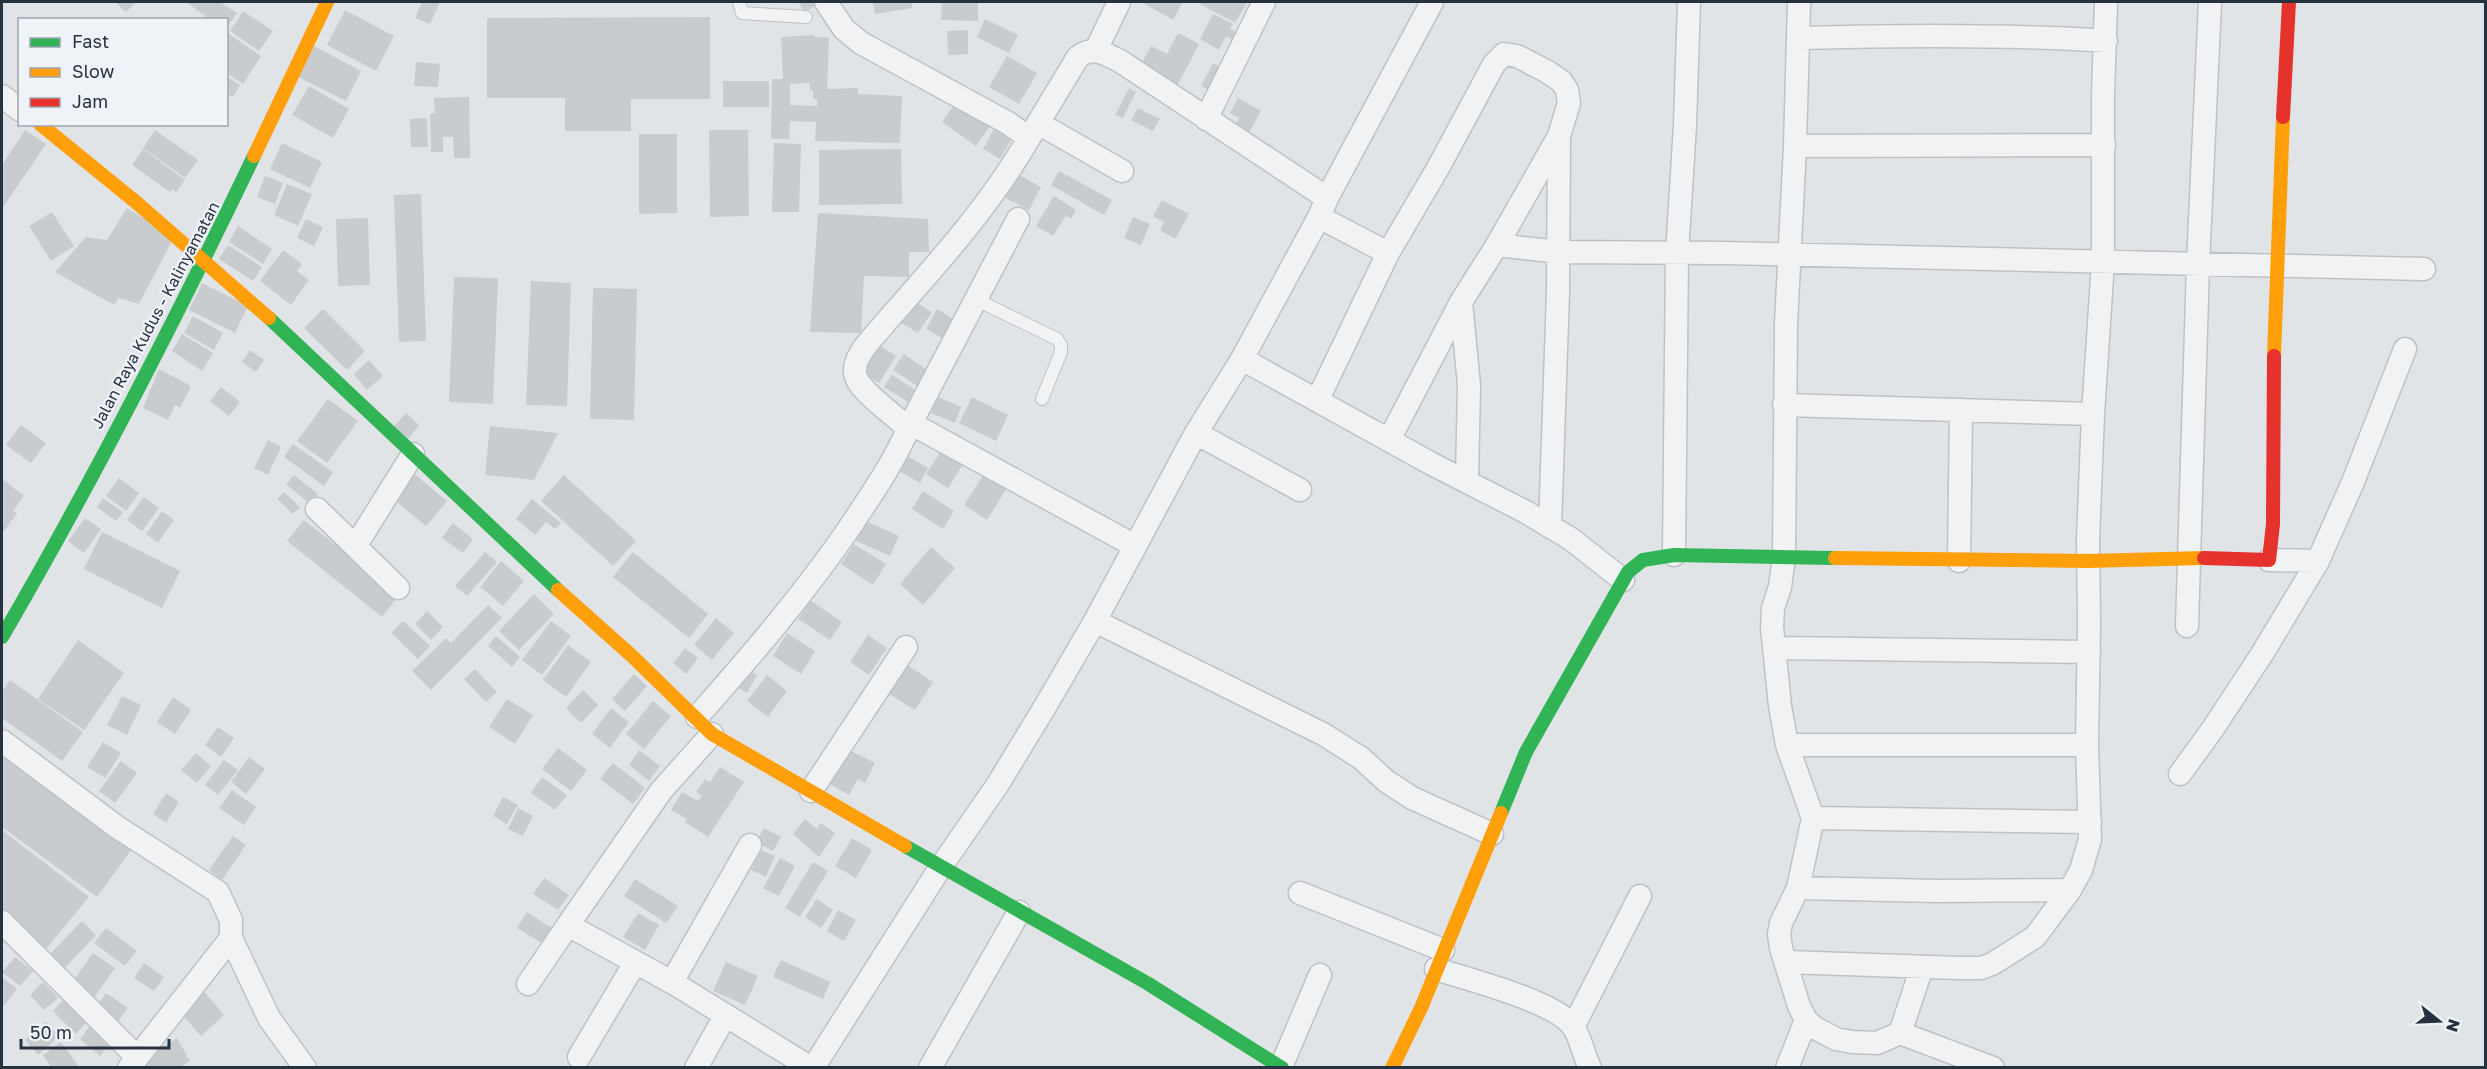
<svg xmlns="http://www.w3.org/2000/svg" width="2487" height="1069" viewBox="0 0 2487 1069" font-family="'Golos Text',sans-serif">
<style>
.building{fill:#c9cccf;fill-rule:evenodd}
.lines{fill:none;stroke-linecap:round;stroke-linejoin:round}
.lane-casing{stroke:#bfc2c5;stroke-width:14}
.street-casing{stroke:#bfc2c5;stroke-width:25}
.lane{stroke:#f1f2f3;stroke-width:12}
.street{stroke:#f1f2f3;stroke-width:22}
.fast{stroke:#30b455;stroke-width:14}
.slow{stroke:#ff9f0a;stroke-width:14}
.jam{stroke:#e5322d;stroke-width:14}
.labels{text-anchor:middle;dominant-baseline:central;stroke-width:4.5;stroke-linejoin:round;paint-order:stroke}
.street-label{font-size:16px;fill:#273241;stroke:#eff2f7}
</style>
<rect width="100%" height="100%" fill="#e1e4e7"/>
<path class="building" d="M115 2H136L126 12Z
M186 2H220L237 13 226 29V20H211Z
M422 2H440L430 24 415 18Z
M798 2H823L804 12Z
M873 2H912V8L875 14Z
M942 2H978V21L941 20Z
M1144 2H1183L1173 20 1143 3Z
M1201 2H1247L1235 23 1200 4Z
M345 10 394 36 376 71 327 45Z
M243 11 273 31 259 51 230 31Z
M1213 14 1233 24 1230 29 1243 36 1239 44 1226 36 1219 50 1200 39Z
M710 17V99H631V131H565V98H487V18Z
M985 19 1018 35 1009 53 977 37Z
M968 30V54L948 55 947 31Z
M226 32 261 56 243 84 226 73Z
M1178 33 1199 44 1177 86 1140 66 1151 46 1167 54Z
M814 35V37L829 38 827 89 858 88V94L902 96 900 143 815 141 816 122 790 121 789 139H771L772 79H783L781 37ZM810 83V90H813V99H817V106L790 105V84Z
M314 46 361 71 346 101 298 77Z
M1007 56 1037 73 1019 104 989 87Z
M416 62 440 64 438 87 414 86Z
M1213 63 1227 70 1215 93 1201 86Z
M226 76 240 85 233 97 226 93Z
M723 81H769V107H723Z
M309 86 349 109 333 138 292 115Z
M1129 88 1136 92 1123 118 1115 115Z
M469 97 470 158H454L453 137H443V152H431L430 114 435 113 434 98Z
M1238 98 1261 111 1246 138 1232 131 1239 118 1230 113Z
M956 102 990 126 976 146 942 122Z
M1138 108 1160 119 1153 131 1131 120Z
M427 118 428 147H411L410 119Z
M995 127 1013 137 1000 159 983 149Z
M25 130 46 144 2 209V165Z
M155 130 198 160 185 178 143 148Z
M709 130H748L749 216 710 217Z
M639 134H677V213L639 214Z
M282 143 322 162 310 188 270 169Z
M774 143 801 144 799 212H772Z
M143 149 185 180 176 192 173 189 170 192 132 165Z
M901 149 902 204 819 205V150Z
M1059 171 1112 200 1104 215 1051 185Z
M1018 174 1041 187 1029 210 1005 198Z
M265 176 283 183 275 204 257 197Z
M287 184 312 194 298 226 274 215Z
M421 194 426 341 399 342 394 195Z
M1054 196 1076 210 1071 219 1066 215 1053 236 1036 226Z
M1162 200 1189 214 1175 239 1160 230 1164 222 1153 216Z
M127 208 174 237 139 304 119 298 114 305 55 272 86 237 107 240Z
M52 212 74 246 51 261 29 226Z
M818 213 928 219 929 252H909V277L864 276 861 333 810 332Z
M1133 217 1150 224 1141 245 1124 238Z
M368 218 370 285 338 286 336 219Z
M306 219 323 227 314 246 297 238Z
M238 226 272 249 263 264 229 242Z
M228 245 262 267 253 281 219 259Z
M283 250 302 264 297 271 309 280 291 305 260 281Z
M454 277 498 278 493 404 449 402Z
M531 281 571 283 567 406 526 405Z
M202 283 248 306 235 333 189 310Z
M593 288 637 289 634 420 590 419Z
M911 299 932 312 918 333 898 321Z
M323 309 365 351 347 370 304 328Z
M937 309 955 320 944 339 926 329Z
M193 316 223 333 214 350 184 333Z
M182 334 213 353 202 371 172 351Z
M874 342 896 356 879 383 857 369Z
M250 350 264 360 256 372 242 362Z
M904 354 927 370 917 386 893 370Z
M369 360 383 376 367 390 354 374Z
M159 369 191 386 180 408 175 405 168 420 143 408Z
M892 375 916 390 908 402 884 387Z
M221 387 240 402 229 416 210 401Z
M938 397 961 407 955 423 931 413Z
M972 397 1008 415 996 441 959 423Z
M328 399 358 421 327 463 297 441Z
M406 413 419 425 407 440 393 427Z
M21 425 46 443 31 463 6 445Z
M490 426 558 433 534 480 485 475Z
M268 440 281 447 268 475 254 468Z
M293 444 333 472 324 486 284 457Z
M943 448 965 461 948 488 926 474Z
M904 454 928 468 920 483 895 469Z
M986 471 1008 486 987 520 964 505Z
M412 472 447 501 426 526 391 497Z
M294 475 318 494 310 504 286 484Z
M564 475 636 541 613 566 541 501Z
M119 478 139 493 126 511 106 496Z
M2 479 24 496 13 511 17 513 2 534Z
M923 491 954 511 943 529 912 509Z
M284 492 300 507 293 514 277 499Z
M144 497 159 508 142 531 127 520Z
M103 498 123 512 116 521 97 507Z
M532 499 561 523 555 529 546 522 535 535 516 519Z
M162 511 174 520 158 543 146 534Z
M85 518 101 529 84 553 68 541Z
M861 519 899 536 890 556 852 539Z
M304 520 399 595 382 617 287 541Z
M453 523 473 539 463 553 442 538Z
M102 532 180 571 162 608 84 569Z
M854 544 886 564 873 585 841 564Z
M931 547 955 568 923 605 900 584Z
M485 552 497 562 467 596 455 586Z
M633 552 708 614 689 638 613 577Z
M501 561 524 581 503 606 480 587Z
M534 594 554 614 519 650 499 631Z
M810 600 842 622 830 640 798 619Z
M488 605 502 618 431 690 412 671 446 638 451 643Z
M427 611 443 627 431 640 415 624Z
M716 618 734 633 712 660 694 645Z
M403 621 430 646 418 659 391 633Z
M551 621 571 636 542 675 522 660Z
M787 633 815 651 801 674 773 656Z
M868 635 887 648 869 675 850 662Z
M496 636 520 657 512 667 488 646Z
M78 640 124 673 84 730 38 699Z
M568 645 591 662 566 697 543 680Z
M685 648 698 658 686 674 673 663Z
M904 663 933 682 915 710 886 692Z
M743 667 757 675 747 693 733 685Z
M475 669 497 692 486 702 464 679Z
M634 674 647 686 625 711 612 699Z
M767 675 787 691 768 717 747 701Z
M10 680 83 732 62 761 2 718V691Z
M583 690 598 705 581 723 566 708Z
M122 696 141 705 127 735 107 725Z
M173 697 191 710 175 734 157 722Z
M507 699 533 715 515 744 489 727Z
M653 701 671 716 644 749 626 734Z
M611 708 629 722 610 748 592 734Z
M218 727 234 738 221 757 205 745Z
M103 742 121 753 105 778 87 767Z
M558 748 587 770 571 791 542 769Z
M845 748 875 763 865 783 858 779 849 795 830 784 838 770Z
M2 749 134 846 97 897 2 827Z
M639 750 660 766 649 781 629 765Z
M196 753 211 766 197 783 181 770Z
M249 757 265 769 246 794 231 782Z
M224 760 238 770 218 795 205 785Z
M121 761 137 773 115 803 99 791Z
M613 763 645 788 633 804 600 779Z
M720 767 744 782 708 837 685 822 687 819 671 810 682 792 698 801 702 796 696 792 705 779 710 782Z
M542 777 567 795 555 810 531 793Z
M232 790 256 807 244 825 219 808Z
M166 793 179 802 166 823 153 814Z
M503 797 518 805 507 824 493 816Z
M518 808 533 816 523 836 508 829Z
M805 819 817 829 821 823 835 833 819 857 793 834Z
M764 828 781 837 773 851 756 842Z
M2 830 89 897 40 956 2 915Z
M233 836 246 845 222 880 209 870Z
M852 838 872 850 856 878 835 866Z
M761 850 775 856 766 877 751 870Z
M780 858 795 866 779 896 763 888Z
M813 862 828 871 800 917 785 908Z
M544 878 569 895 558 910 533 894Z
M635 879 678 906 666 923 624 896Z
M817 899 833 910 821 928 805 917Z
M838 910 856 920 844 941 827 931Z
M527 912 552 928 542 943 517 928Z
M638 913 659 925 645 950 623 937Z
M82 921 96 935 64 969 49 955Z
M106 928 137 951 125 966 94 943Z
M93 953 115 968 93 999 71 984Z
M15 957 33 971 20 986 2 972Z
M781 960 830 982 823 999 773 977Z
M726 962 758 976 745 1005 713 991Z
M144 963 164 977 154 991 134 978Z
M2 977 17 989 2 1008Z
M43 982 58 998 44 1010 30 995Z
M201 988 224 1015 201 1036 177 1009Z
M106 993 128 1008 116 1024 95 1008Z
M67 996 90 1019 76 1034 53 1011Z
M46 1022 59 1037 38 1055 25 1040Z
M89 1027 109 1045 100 1056 80 1039Z
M177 1038 190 1061 179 1068H148L143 1058Z
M61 1042 80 1068H52L43 1055Z"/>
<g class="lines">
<defs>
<path id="lane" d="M739 2 742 13 806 17
M975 299 1057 339 1061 345V352L1042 399"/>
<path id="street" d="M1799 2 1795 146 1786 324 1784 557 1780 587 1773 608 1772 627 1780 706 1787 745 1813 818 1798 888 1781 923 1779 934 1781 948 1799 1006 1806 1020 1815 1028 1836 1039 1852 1042 1877 1043 1900 1033 1922 967
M1799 38C1901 35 2004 34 2106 41
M1096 50 1119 2
M2 96 20 110
M1206 119 1264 2
M1038 123 1122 171
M1029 138 1078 57C1093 45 1105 54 1120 61L1327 198
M1795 146 2104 145
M1319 217 1388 253
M1497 245 1559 252 1724 253 2424 269
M1461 302 1469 385 1467 480
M1242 359 1432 464 1526 512 1571 539 1623 580
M1318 399 1388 253 1438 168 1494 64 1504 54 1517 56 1546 71 1561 81 1567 90 1569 103 1559 136 1497 245 1461 302 1389 440
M1784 405 2093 414
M912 424 1135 546
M908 429 1018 219
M1196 433 1300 490
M317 509 398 588
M1550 527 1558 292 1559 136
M356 545 413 454
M1674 555 1677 254 1685 125 1689 2
M2269 560 2318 561
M1959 561 1961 410
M1095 621 1323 734 1361 758 1386 781 1412 798 1492 834
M2187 626 2198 264 2210 2
M1774 648 2089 652
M697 717C751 656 804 594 850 527 871 495 893 464 908 429 896 415 857 391 855 373 853 355 875 336 885 323 937 264 990 206 1029 138L1008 123 861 43 844 29 826 2
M712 734 661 791 568 925 675 984 811 1068
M2 741 117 827 218 892 231 920V938L269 1018 305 1068
M1787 745H2087
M2180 774 2212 730 2262 654 2318 561 2353 482 2405 349
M811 791 906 647
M1813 818 2090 822
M1798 888 1938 891 2070 890
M1300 893 1443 950
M2 922 137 1057
M1787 962 1959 968H1981L1992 964 2035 937 2070 890 2081 870 2090 839 2087 745 2089 623 2088 540 2093 414 2103 262V96L2106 2
M1436 969C1467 979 1553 1001 1572 1025 1581 1037 1583 1054 1590 1068
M672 982 750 845
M528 984 568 925
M1573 1027 1640 896
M1900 1033 1993 1068
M579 1057 635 963
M1281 1067 1320 975
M129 1068 231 938
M696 1068 725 1016
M813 1068 940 868 998 784 1046 705 1095 621 1196 433 1242 359 1319 217 1327 198 1432 2
M930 1068 1019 912
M1787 1068 1806 1020"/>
</defs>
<use href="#lane" class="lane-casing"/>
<use href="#street" class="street-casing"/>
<use href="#lane" class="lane"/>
<use href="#street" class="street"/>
<path class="fast" d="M269 318 558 590
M2 637C93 481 176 319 254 156
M1501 813 1526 752 1628 572 1643 560 1674 555 1835 558
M905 846 1147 983 1282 1068"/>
<path class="slow" d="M40 124 137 203 269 318
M254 156 327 2
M2274 356 2283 117
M1835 558 2088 561 2204 558
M558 590 632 656 712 734 905 846
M1392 1068 1421 1008 1501 813"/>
<path class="jam" d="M2283 117 2289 2
M2204 558 2269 560 2273 524 2274 356"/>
</g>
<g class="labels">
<g class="street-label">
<text transform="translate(155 315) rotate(-62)">Jalan Raya Kudus - Kalinyamatan</text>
</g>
</g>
<rect width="2487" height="1069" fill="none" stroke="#273241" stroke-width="6"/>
<rect x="18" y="18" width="210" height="108" fill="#eff2f7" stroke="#9fa5ae" stroke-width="1.5"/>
<rect x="30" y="38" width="30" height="9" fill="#30b455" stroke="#9fa5ae" stroke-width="1.5"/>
<text x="72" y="48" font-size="18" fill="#273241">Fast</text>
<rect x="30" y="68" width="30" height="9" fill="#ff9f0a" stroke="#9fa5ae" stroke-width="1.5"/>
<text x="72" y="78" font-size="18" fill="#273241">Slow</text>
<rect x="30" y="98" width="30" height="9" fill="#e5322d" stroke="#9fa5ae" stroke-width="1.5"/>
<text x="72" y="108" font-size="18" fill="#273241">Jam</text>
<g transform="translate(2439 1021) rotate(108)" stroke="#eff2f7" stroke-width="4.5" paint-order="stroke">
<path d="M0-4.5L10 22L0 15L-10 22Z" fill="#273241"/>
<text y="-9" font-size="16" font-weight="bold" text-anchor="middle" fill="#273241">N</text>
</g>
<path d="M21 1039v9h148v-9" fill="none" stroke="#273241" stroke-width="3"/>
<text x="30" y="1039" font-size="18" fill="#273241" stroke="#eff2f7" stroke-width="4.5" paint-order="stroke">50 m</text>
</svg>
